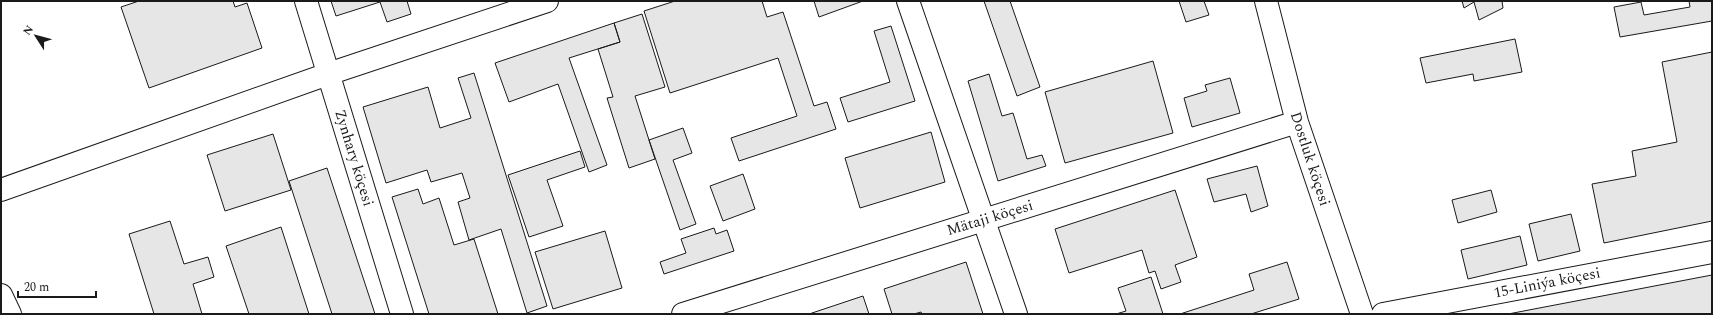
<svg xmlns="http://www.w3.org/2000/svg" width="1713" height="315" viewBox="0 0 1713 315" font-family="Spectral,serif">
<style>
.building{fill:#e6e6e6;stroke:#1a1a1a}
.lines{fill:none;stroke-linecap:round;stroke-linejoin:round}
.minor-casing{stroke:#1a1a1a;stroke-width:24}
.minor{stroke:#fff;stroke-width:22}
.labels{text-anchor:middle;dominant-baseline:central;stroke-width:3;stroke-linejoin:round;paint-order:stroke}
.street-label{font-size:15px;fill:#1a1a1a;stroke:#fff}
</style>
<rect width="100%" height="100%" fill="#fff"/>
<path class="building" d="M139 1H233L235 7 247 3 262 48 149 88 121 7Z
M331 1H407L411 14 387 22 380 2 336 16Z
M675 1H762L767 17 783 12 814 106 827 102 836 129 739 161 731 138 797 116 778 58 670 93 644 11Z
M814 1H863L819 17Z
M984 1H1010L1040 87 1017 96Z
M1179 1H1204L1209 15 1186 22Z
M1462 1H1502L1503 8 1479 20 1474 2 1464 8Z
M1689 1H1712V21L1620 37 1614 7 1641 2 1644 15 1690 7Z
M642 14 665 87 635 96 655 159 629 168 607 98 613 97 598 49 620 42 614 23Z
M614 23 620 42 569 58 607 165 589 172 558 84 509 102 495 63Z
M891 26 915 101 848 122 840 98 890 82 874 31Z
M1515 39 1522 72 1474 81 1473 74 1426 83 1420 58Z
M1712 52V221L1604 243 1592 184 1636 176 1632 151 1677 142 1662 62Z
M1153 61 1173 133 1065 163 1045 92Z
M474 73 547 306 527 313 501 229 469 240 458 202 470 198 462 173 431 182 427 170 386 183 363 107 428 87 440 128 471 118 458 78Z
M989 74 1002 116 1013 113 1027 159 1042 155 1046 166 998 181 968 81Z
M1230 78 1240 113 1192 127 1184 98 1207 91 1205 85Z
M683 128 692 153 673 160 696 224 680 230 649 140Z
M931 132 945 182 860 208 845 158Z
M273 134 291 190 225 211 207 155Z
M580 151 585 167 547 180 563 226 529 237 508 175Z
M1257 166 1268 206 1251 212 1246 194 1214 202 1207 179Z
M327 168 375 314H332L289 181Z
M743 174 755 209 723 221 710 186Z
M418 189 423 204 439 198 454 245 474 239 498 314H429L392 197Z
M1175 190 1197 257 1175 265 1181 282 1161 289 1155 271 1149 273 1142 250 1069 273 1055 229Z
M1491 190 1497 212 1458 223 1452 200Z
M1571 214 1580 251 1538 261 1529 224Z
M170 221 184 264 208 257 214 277 193 284 202 314H154L129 234Z
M281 227 309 314H249L226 246Z
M714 228 716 234 727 230 734 251 664 274 660 262 686 253 681 239Z
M605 231 622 288 553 309 535 252Z
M1520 236 1527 265 1468 279 1461 250Z
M966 262 983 314H922L921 312 914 314H892L884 289Z
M1287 262 1299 299 1251 314H1180L1254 290 1249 274Z
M1712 275V314H1508Z
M1151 277 1163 314H1116L1126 311 1118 288Z
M863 296 869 314H809Z"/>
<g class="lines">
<defs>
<path id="minor" d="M306 1 402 314
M908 1 1016 314
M1266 1 1297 122 1362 314
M1 190 328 74 547 1
M1 295 10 314
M683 314 1297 122
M1383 314 1712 252"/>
</defs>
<use href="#minor" class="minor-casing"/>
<use href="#minor" class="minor"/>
</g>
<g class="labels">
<g class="street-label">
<text transform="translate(354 158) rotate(73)">Zynhary köçesi</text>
<text transform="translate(1310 159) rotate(72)">Dostluk köçesi</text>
<text transform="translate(990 218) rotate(-17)">Mätaji köçesi</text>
<text transform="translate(1547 283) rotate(-11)">15-Liniýa köçesi</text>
</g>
</g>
<rect width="1713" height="315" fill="none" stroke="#1a1a1a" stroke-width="4"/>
<g transform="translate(36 36) rotate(306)" stroke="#ffffff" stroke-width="3" paint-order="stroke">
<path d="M0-3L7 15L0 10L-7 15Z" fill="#1a1a1a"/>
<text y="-6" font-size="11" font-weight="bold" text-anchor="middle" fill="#1a1a1a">N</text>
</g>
<path d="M18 291v6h78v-6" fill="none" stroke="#1a1a1a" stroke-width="2"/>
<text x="24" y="291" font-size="12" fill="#1a1a1a" stroke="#ffffff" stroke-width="3" paint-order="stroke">20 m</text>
</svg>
